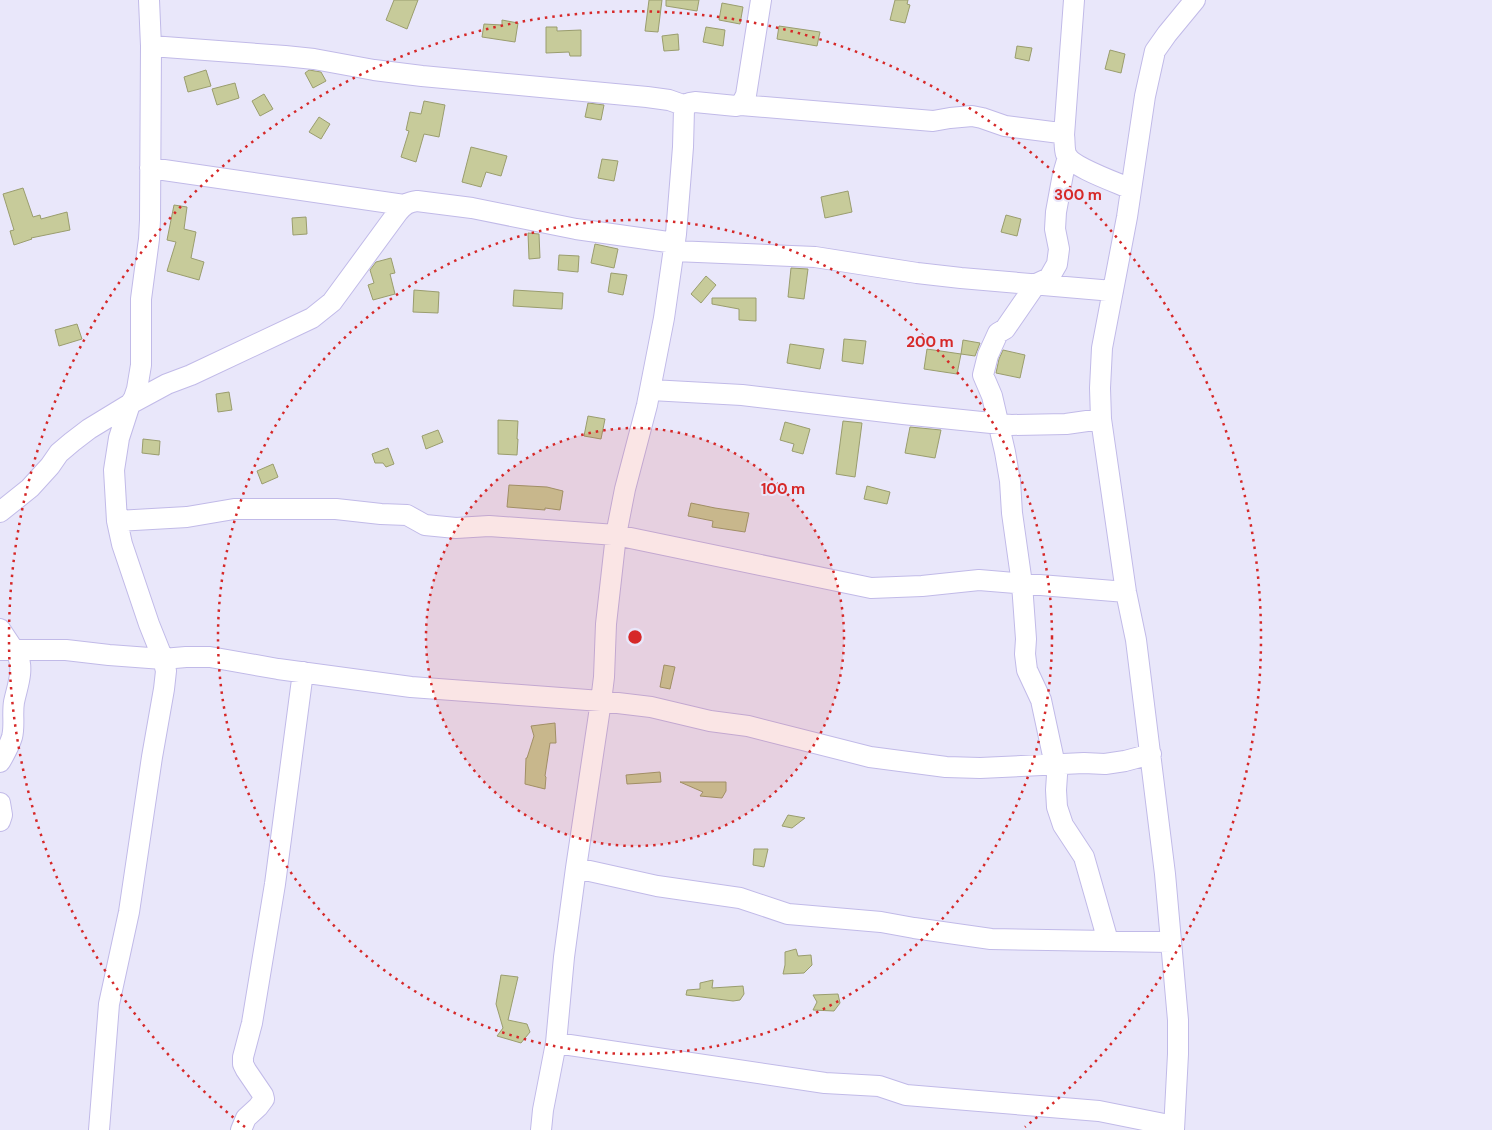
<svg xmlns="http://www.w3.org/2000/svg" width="1492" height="1130" viewBox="0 0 1492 1130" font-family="'DM Sans',sans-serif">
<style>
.building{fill:#c7cb9a;stroke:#9a9d6e}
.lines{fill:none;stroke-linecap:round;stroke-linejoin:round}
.minor-casing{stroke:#c1bae8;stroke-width:22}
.minor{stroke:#fff;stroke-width:20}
.ring{fill:none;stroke:#d62828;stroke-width:2.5;stroke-dasharray:2.5 5}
.centre{fill:#d62828;stroke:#e9e7fa;stroke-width:2.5}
.ring-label{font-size:15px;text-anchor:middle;font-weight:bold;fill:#d62828;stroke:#e9e7fa;stroke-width:4;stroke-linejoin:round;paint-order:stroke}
</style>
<rect width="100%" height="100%" fill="#e9e7fa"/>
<path class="building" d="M394 0H418L407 29 386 20Z
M649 0H662L658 32 645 31Z
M666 0H699L697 11 666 6Z
M895 0H908L907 4 910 5 905 23 890 20Z
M722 3 743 7 740 24 719 20Z
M502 20 518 23 515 42 482 37 484 24 502 25Z
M779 26 820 32 817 46 777 39Z
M546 27H557V31L581 30V56H570L569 52 546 53Z
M706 27 725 30 723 46 703 42Z
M678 34 679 50 664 51 662 36Z
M1017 46 1032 48 1029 61 1015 58Z
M1110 50 1125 54 1121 73 1105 69Z
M206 70 211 86 188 92 184 77Z
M309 70 321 72 326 81 313 88 305 73Z
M235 83 239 98 217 105 212 89Z
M264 94 273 109 260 116 252 101Z
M424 101 445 105 439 137 424 134 416 162 401 157 409 131 406 130 410 112 421 114Z
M588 103 604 105 601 120 585 117Z
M319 117 330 124 321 139 309 132Z
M471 147 507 156 501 176 486 172 481 187 462 182Z
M602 159 618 161 614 181 598 178Z
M23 188 33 217 40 215 41 219 67 212 70 230 31 238 32 239 14 245 10 231 14 230 3 194Z
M848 191 852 212 825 218 821 197Z
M174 205 187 207 184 229 196 232 191 258 204 262 199 280 167 271 176 242 167 240Z
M1006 215 1021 219 1017 236 1001 232Z
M306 217 307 234 293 235 292 218Z
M528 233 539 234 540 258 529 259Z
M595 244 618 249 614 268 591 263Z
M559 255 579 256 578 272 558 270Z
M391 258 395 273 390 274 395 294 373 300 368 285 374 283 370 270 376 262Z
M791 268 808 269 804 299 788 297Z
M611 273 627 275 623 295 608 292Z
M706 276 716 285 701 303 691 294Z
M414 290 439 292 438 313 413 312Z
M514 290 563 293 562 309 513 306Z
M712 298H756V321L739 320V309L712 304Z
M77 324 82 339 59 346 55 330Z
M844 339 866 341 863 364 842 361Z
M963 340 980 343 975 356 961 354Z
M790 344 824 349 820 369 787 363Z
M927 349 961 354 957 374 924 369Z
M1003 350 1025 355 1020 378 996 373 999 359Z
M229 392 232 410 218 412 216 394Z
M588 416 605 419 601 439 584 436Z
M498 420 518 421 517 439H518L517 455 498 454Z
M843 421 862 423 855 477 836 474Z
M785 422 810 429 803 454 792 451 794 444 780 440Z
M910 427 941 430 935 458 905 453Z
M438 430 443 442 426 449 422 436Z
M143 439 160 441 159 455 142 453Z
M388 448 394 464 386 467 383 463H375L372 454Z
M273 464 278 477 262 484 257 471Z
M509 485 547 487 563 491 560 510 545 508V510L507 507Z
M867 486 890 492 887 504 864 499Z
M691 503 715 508 749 513 745 532 712 527 713 521 688 516Z
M664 665 675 667 670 689 660 687Z
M555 723 556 743H550L545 776 546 777 545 789 525 784 526 758H527L534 736 531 726Z
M660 772 661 782 627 784 626 775Z
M680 782H726V791L722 798 700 796 703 792Z
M788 815 805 818 792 828 782 826Z
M754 849H768L764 867 753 865Z
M796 949 798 956 811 955 812 965 804 973 783 974 785 965V952Z
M501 975 518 977 508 1020 527 1024 530 1032 521 1043 497 1036 503 1028 496 1004Z
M713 980 712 988 743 986 744 994 740 1000 733 1001 686 995 687 990 700 989V983Z
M838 994 840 1003 834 1011 813 1010 817 1002 813 995Z"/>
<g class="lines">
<defs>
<path id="minor" d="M151 46 285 56 314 59 374 70 422 76 647 97 669 100 686 106
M741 105 933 121 950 118 972 116 982 118 1005 126 1060 133 1064 135C1065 141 1064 148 1066 154 1071 167 1118 183 1131 189
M1064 135 1074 0
M1068 157 1063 174 1056 212 1055 229 1059 249 1057 264 1049 278 1036 284 1005 329 998 333 988 355 983 375 992 396 1005 452 1010 481 1012 513 1022 584 1026 639 1025 654 1027 670 1041 700 1055 765 1057 775 1056 790 1057 807 1063 825 1084 857 1108 941
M150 168 404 205
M674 251 815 257 917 273 961 278 1113 291
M651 390 742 395 903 414 1011 425 1066 424 1101 419
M0 512 30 488 50 466 59 453 72 442 89 429 130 404 134 398 137 389 141 365V299L149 239 150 220 151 46 149 0
M117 521 187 517 234 509H336L381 514 407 515 425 525 456 528 489 526 616 535 871 588 922 586 979 580 1126 592
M0 629 18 656C24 671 17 687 14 702 12 714 15 726 12 737 9 747 5 753 0 762
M0 650H66L109 655 163 659 186 657H210L278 669 411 687 601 701 651 707 710 721 748 726 870 757 946 767 980 768 1084 763 1105 764 1125 761 1151 754
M0 803 2 815 0 821
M576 868 657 886 740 898 788 914 800 915 881 922 914 928 991 939 1171 942
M556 1043 825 1083 879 1086 906 1095 1099 1111 1174 1126
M99 1130 109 1004 129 912 152 757 164 689 166 671 163 659 149 624 122 544 117 521 114 470 119 438 130 404 167 384 191 375 312 318 332 302 398 212C404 205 408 202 417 201L472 208 576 229 675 243
M241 1130 246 1118 258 1107 264 1099 263 1095 246 1070 243 1064V1057L252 1023 275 884 303 672
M541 1130 543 1110 556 1043 564 957 576 868 601 701 604 677 606 624 616 535 625 489 647 405 664 318 676 234 683 147 684 109 689 103 695 102 736 106 741 105 746 95 761 0
M1174 1130 1178 1054V1020L1165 874 1136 640 1126 592 1101 419 1100 388 1102 348 1127 217 1145 96 1155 51 1167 34 1195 0"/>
</defs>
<use href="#minor" class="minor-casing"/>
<use href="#minor" class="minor"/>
</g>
<circle cx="635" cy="637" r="209" fill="#d62828" fill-opacity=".12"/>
<g class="ring">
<circle cx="635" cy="637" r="209"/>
<circle cx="635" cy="637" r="417"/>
<path d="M245 1127A626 626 0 1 1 1025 1127"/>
</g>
<circle cx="635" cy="637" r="8" class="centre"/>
<g class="ring-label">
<text x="1078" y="200">300 m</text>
<text x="930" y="347">200 m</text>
<text x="783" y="494">100 m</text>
</g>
</svg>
